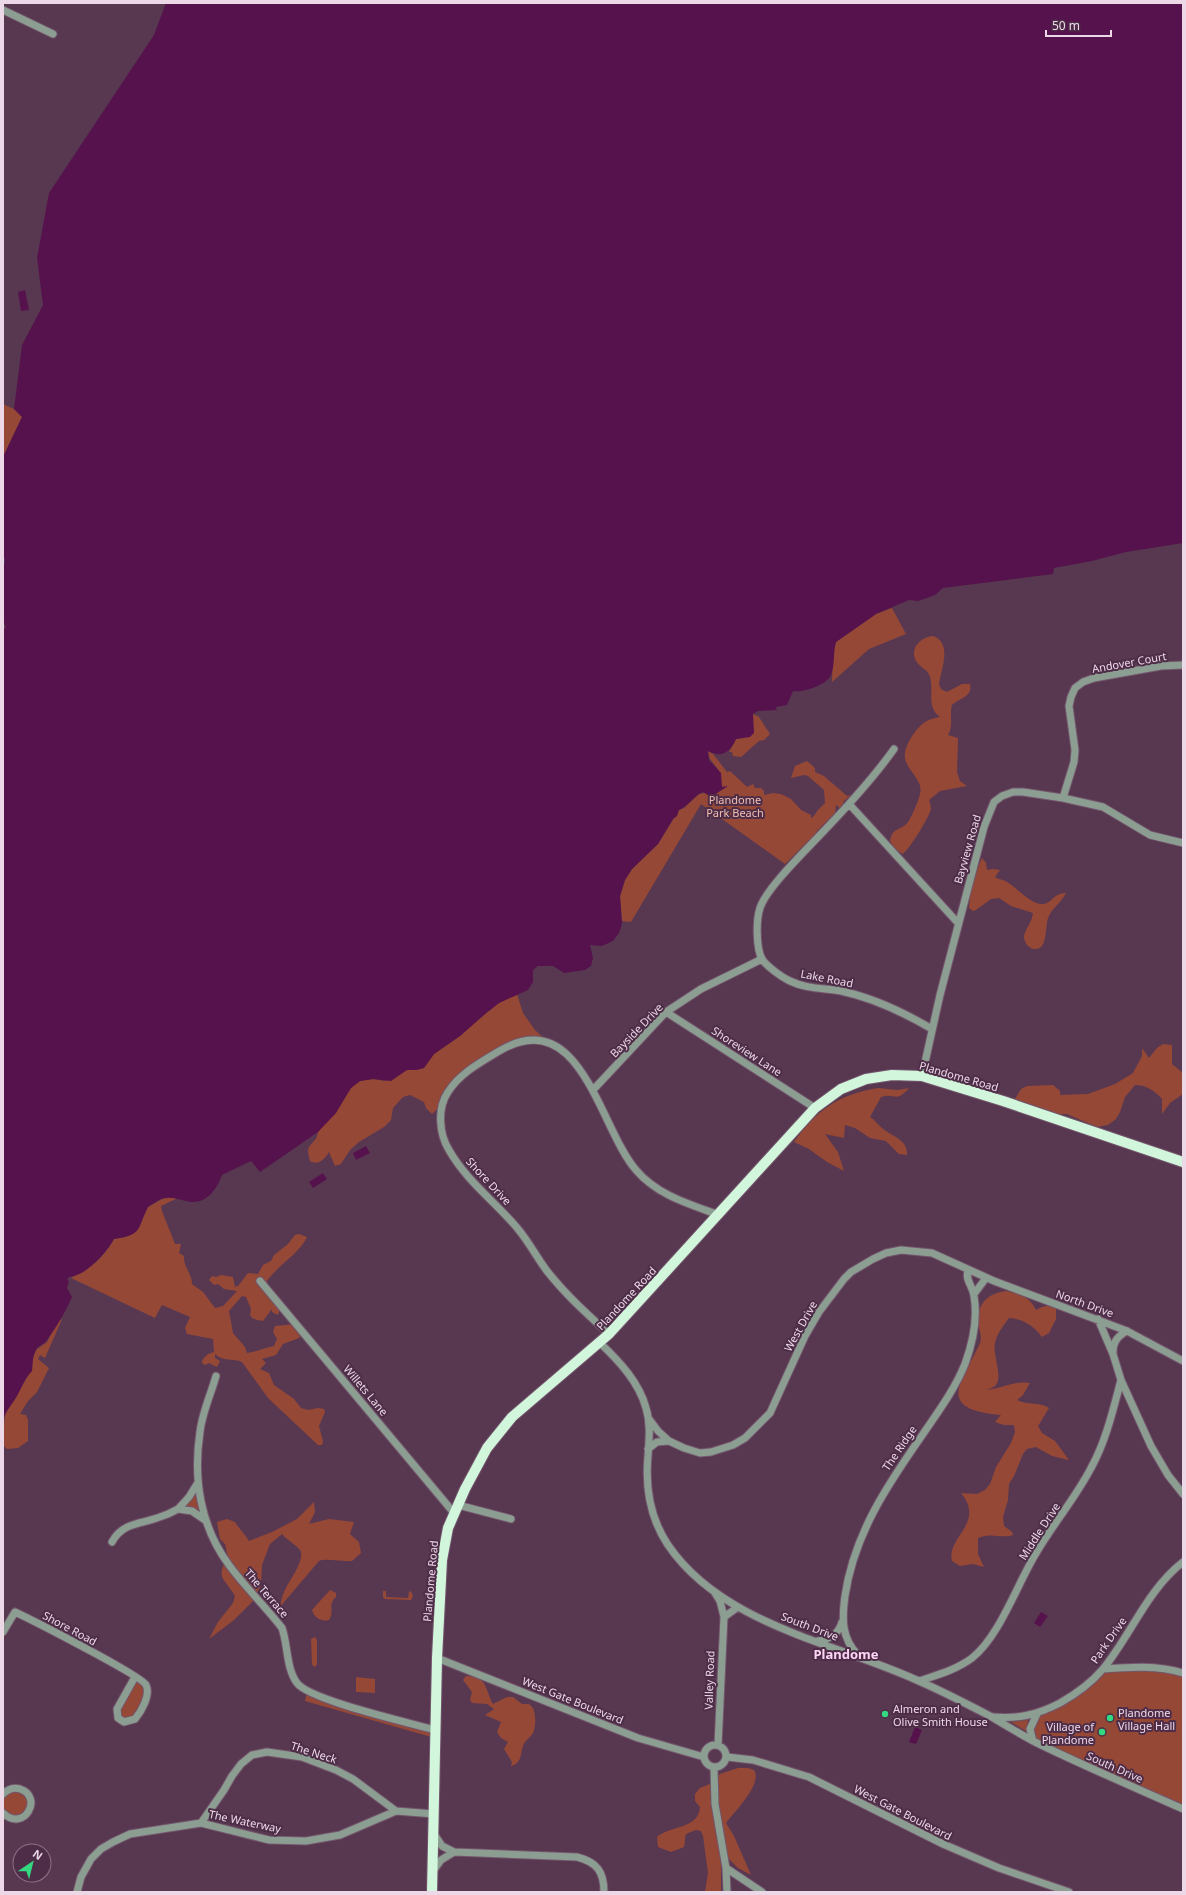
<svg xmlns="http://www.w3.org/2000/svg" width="1186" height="1895" viewBox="0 0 1186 1895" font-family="'Noto Sans',sans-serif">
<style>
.green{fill:#964836}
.water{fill:#56124c}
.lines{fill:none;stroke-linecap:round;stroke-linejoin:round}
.minor-casing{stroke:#73556c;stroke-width:9}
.major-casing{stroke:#73556c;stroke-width:12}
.minor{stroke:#8c9d91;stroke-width:7}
.major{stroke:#d2f6dc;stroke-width:10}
.poi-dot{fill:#34d881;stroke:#4d2d47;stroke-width:1.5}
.labels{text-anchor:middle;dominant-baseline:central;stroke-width:4;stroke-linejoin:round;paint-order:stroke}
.street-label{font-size:11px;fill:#edd8e8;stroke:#4d2d47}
.park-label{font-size:11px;fill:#f1bfb2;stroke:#4d2d47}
.poi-label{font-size:11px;fill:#edd8e8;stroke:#4d2d47;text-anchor:start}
.quarter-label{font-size:13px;font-weight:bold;fill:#fed5f4;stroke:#4d2d47}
</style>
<rect width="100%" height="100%" fill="#583851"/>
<path class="green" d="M3 404 14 409 22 417 3 457Z
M892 608 906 634 869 649 832 682 833 652 836 642 876 614Z
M933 636C953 643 941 669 939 684L941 689 947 692 962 684H970C973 697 959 698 952 705 949 715 954 725 948 735L958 738 957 772 960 781 967 786 940 791 929 800C930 803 931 806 931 809 929 818 910 848 903 854L895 849 890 841C893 826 900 832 908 822 911 818 919 800 920 794 924 780 907 771 905 758 903 747 916 728 925 722 930 719 935 718 940 717 926 707 934 691 930 677 928 669 920 668 916 661 909 648 921 637 933 636Z
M753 714 759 717 770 734 764 740 759 741 741 757 733 756 732 752H729L736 739 743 738 753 727Z
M708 751 713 754 727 772 730 771 746 786 747 787 753 784 755 788H761L764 791V795L773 793 781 794 791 799 801 810 811 815V818L813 817 818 810 825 803 824 790 808 776 804 775 791 778 795 766 807 761 815 768V772L824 776 847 796 851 795 843 802 844 806 841 809 836 805 835 813 817 831 812 840H809L785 864 701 804 631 922 622 921 620 896 625 880 632 869 658 844 679 810 684 808 699 794 705 793 727 786 722 787C720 782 721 775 719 771 713 761 710 763 708 751Z
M982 858 986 863 987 870 993 869 1000 870 995 877C999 880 1003 879 1007 882 1016 887 1032 906 1044 904 1053 902 1055 892 1066 893 1061 903 1052 908 1048 918 1045 926 1048 950 1035 949 1031 949 1030 947 1027 945 1025 942 1024 939 1024 936 1026 928 1032 922 1033 913L1011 906 999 898 991 899 976 910 973 911 969 908 971 884Z
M517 994 523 1013 535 1030 549 1043 524 1040 454 1082 441 1111 437 1109 432 1114 426 1108 424 1102 410 1095 403 1097 393 1108 391 1120 384 1127 359 1142 350 1150 341 1164 335 1166 329 1152C325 1159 318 1166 310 1161 309 1157 308 1153 308 1150 310 1142 317 1142 318 1132L351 1088 360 1081 373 1079 385 1081 407 1070H416L424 1068 434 1054 460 1036 485 1014 499 1003Z
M1163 1044 1172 1045V1064L1183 1073V1094L1170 1103 1162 1114V1099C1155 1091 1146 1085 1135 1085L1125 1097 1120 1112 1116 1119 1108 1125 1097 1127 1067 1114H1055L1017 1101 1015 1099 1021 1089 1027 1086 1053 1085 1060 1091V1095L1088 1094 1115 1084 1133 1073 1142 1056V1048L1149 1058 1157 1048Z
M878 1088 898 1090 909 1088C895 1104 896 1092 881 1097L870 1117C875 1120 878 1125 882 1128 892 1137 908 1139 907 1155L899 1154 886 1141 870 1138 855 1128 845 1125 844 1138 825 1134 838 1152 844 1171 827 1162 809 1149 794 1142C816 1110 840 1094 878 1088Z
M166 1197 178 1198 161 1206 162 1211 175 1244H181L179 1253 184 1256C183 1267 192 1273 192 1284L203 1292 215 1308 223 1306 237 1291 224 1289 218 1284 214 1285 209 1280 212 1276 216 1277 221 1275 233 1277 235 1287 238 1286 248 1273 258 1274 263 1265 271 1261 274 1255 288 1244 295 1235 299 1234 307 1237C300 1253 278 1265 267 1281V1286L280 1308 278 1315 272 1312V1309L263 1321 257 1320 252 1318 250 1315 251 1309 246 1297 242 1296 229 1311 233 1333 245 1347 247 1353C256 1352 264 1348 274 1346L277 1339 273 1332 275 1326 296 1324 303 1326V1333L299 1338 283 1344 276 1355 262 1359 266 1363 260 1369 269 1373 274 1385 294 1399 301 1408 308 1410 318 1408 324 1409 325 1412 319 1426 323 1441 322 1445H318L268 1398 242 1362C233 1358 223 1362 215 1354V1358L220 1361 217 1367 209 1363 205 1365 202 1363C202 1357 209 1353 214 1352L213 1339 187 1334 185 1328 190 1317 162 1305 155 1318 71 1278C91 1267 103 1259 114 1239 141 1236 138 1227 148 1207Z
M1005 1291C1019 1293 1030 1297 1036 1310 1044 1306 1048 1304 1056 1309V1319L1049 1333 1042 1337C1034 1326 1023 1319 1009 1318 1004 1325 997 1333 995 1343 992 1354 1004 1378 995 1386 993 1388 989 1389 986 1390 1001 1389 1016 1380 1030 1383L1023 1395 1017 1400C1028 1406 1039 1401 1049 1408L1038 1426 1042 1433 1055 1441 1069 1460 1052 1456 1036 1447 1027 1449 1023 1454 1014 1476 1009 1484 1008 1500 1003 1517 1004 1526 1012 1532 1013 1535C999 1539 994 1532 978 1538V1554L984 1567 973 1564 960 1566 952 1561C946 1537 986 1523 961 1493L977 1494 985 1490 990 1484 996 1467 1011 1443 1015 1432 1014 1425H1004L995 1422 1001 1415C934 1409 962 1383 980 1343 982 1338 980 1332 979 1328 976 1306 984 1295 1005 1291Z
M62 1319 45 1358 40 1355 38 1359 49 1368 37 1392 28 1401 20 1414 26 1415 28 1420V1441L18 1448 7 1449 4 1446 3 1437 5 1414 32 1369 31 1363 36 1350 47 1342 58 1321Z
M197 1483 205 1520 185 1509 184 1504Z
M314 1502 315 1512 309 1524 329 1519 354 1522 350 1534 359 1542 361 1553 352 1561C342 1562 327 1558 319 1561L279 1608C281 1602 282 1596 285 1590 289 1581 306 1559 300 1550 295 1544 287 1540 282 1534L270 1544 262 1565 261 1585 253 1601 234 1620 209 1639 218 1622 233 1603 235 1596C224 1577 215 1579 228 1557L225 1544 220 1539 217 1522 227 1519 235 1522C239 1529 245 1534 249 1541L272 1532 297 1519Z
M330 1590 336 1593V1597C327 1605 335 1611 329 1620 322 1622 314 1618 312 1610Z
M383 1591H386V1597L408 1598 409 1592 411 1591 413 1596 411 1600 385 1599 383 1597Z
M315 1637 317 1640V1665L314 1667 312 1664 311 1639Z
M1124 1667 1183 1673V1809L1033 1741 1030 1733 1037 1714 1054 1706 1103 1669Z
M466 1676C488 1676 485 1690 493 1704L507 1697H513L522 1704H529L533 1708C536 1715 536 1726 533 1733 530 1738 525 1740 523 1746 520 1755 522 1763 511 1766L512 1762 504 1749 508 1742 501 1738 497 1732 501 1722 485 1715 494 1709 487 1704 472 1703 470 1700 472 1692 463 1680Z
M135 1677 146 1684 142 1707 127 1722 117 1711Z
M356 1677 375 1679V1693L356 1692Z
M307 1692 435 1730V1738L305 1701Z
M1028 1720 1026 1731 1011 1722Z
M738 1768H748L754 1770C763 1784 734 1812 726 1823L734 1836 751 1875 738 1868 727 1857 721 1867V1892H705L708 1873 703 1836 701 1831 696 1830C681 1835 687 1835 684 1847L671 1852 658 1847 657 1837C669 1826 699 1829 700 1807L695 1801V1794L700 1788 710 1784 720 1774Z
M16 1788 31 1802 21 1818 3 1813V1794Z"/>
<path class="water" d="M166 3H1183V543L1126 552 1092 561 1054 568 1053 574 943 588 935 595 927 598 918 601 909 600 876 614 836 642C833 652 835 665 831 675 827 685 803 693 793 691L787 705 776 707 777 710 758 711 753 714 754 733 750 737 736 739C730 753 721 758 708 751L709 760 721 773 722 787 728 786 711 797 703 792C693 796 689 806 679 810L677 816 673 819 658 844 632 869 625 880 620 896 622 924 619 933 613 941 602 946 590 945 593 958 591 966 585 970 564 973 553 966H538L533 970V982L528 990 499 1003 485 1014 460 1036 434 1054 424 1068 416 1070H407L391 1081 373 1079 360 1081 351 1088 336 1113 318 1132 260 1172 251 1161 222 1175C216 1191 205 1206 186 1201 179 1200 174 1197 167 1198 160 1198 154 1203 148 1207 136 1230 144 1234 114 1239 106 1253 86 1276 69 1277L67 1280 69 1281 67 1288 72 1297C65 1313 57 1326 47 1340 44 1345 38 1345 36 1350 32 1357 33 1364 32 1371 25 1378 22 1387 17 1396 12 1405 5 1411 3 1422V629L6 628 3 620V570L5 560 3 552V457L22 417 14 409 22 345 43 305 37 258 49 193 154 35Z
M25 290 29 310 21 311 18 292Z
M366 1146 370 1153 356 1160 353 1153Z
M323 1173 327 1179 313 1188 309 1182Z
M1041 1612 1048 1616 1040 1627 1034 1623Z
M915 1727 922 1730 916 1744 909 1742Z"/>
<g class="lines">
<defs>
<path id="minor" d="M3 10 53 34
M894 749C872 780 846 808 819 836 804 852 766 889 760 908 756 920 756 948 762 959 766 966 783 978 790 981 806 989 824 988 841 991 874 998 903 1012 932 1029
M1063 798 1074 762 1075 750 1069 706 1071 697 1075 688 1083 682 1094 678 1161 666 1183 665
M850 805 958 923
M666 1012 815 1108
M922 1076 940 995 984 827 994 802 1002 796 1013 792H1023L1063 798 1103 807 1150 835 1183 843
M593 1090 666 1012 701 989 762 959
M260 1281 454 1513
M974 1294 986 1278
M1098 1319 1113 1354 1121 1380 1151 1446 1168 1475 1183 1494
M609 1334C587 1314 566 1295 547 1271 537 1258 529 1242 518 1229 495 1201 468 1183 449 1150 439 1134 437 1108 448 1092 460 1073 481 1062 501 1050 581 1004 600 1129 636 1170 657 1195 689 1204 719 1215
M600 1343C619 1361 639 1382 646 1408 651 1424 649 1440 648 1456 645 1488 650 1518 668 1545 723 1626 838 1643 921 1682 944 1692 967 1704 990 1716 1005 1725 1020 1734 1035 1742 1084 1766 1134 1787 1183 1809
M1113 1353C1113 1341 1118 1336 1127 1331
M216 1376C211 1394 202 1413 200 1432 193 1478 200 1526 229 1565 245 1587 265 1606 282 1628 288 1645 286 1668 297 1683 309 1700 410 1723 435 1730
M649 1419 658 1431 669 1441 684 1448 700 1453 711 1452 733 1445 745 1438 770 1413 805 1336 819 1312 844 1279 851 1272 873 1259 886 1253 901 1250 932 1253 994 1281 1127 1331 1183 1361
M648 1449 657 1442 669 1441
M197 1484 189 1497 178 1509 192 1511 205 1520
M458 1505 511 1519
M112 1542C122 1523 140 1524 157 1518 164 1516 171 1513 178 1509
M715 1593 720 1601 724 1617 718 1745
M724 1617 738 1607
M3 1632 15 1612C32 1620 142 1676 146 1685 151 1695 141 1712 135 1719L124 1722 118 1718 117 1709 135 1677
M818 1641C830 1639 838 1635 842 1622
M858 1655C841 1638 842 1618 845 1596 854 1534 888 1484 923 1434 938 1412 955 1389 965 1364 973 1342 978 1319 974 1296 973 1286 965 1281 968 1271
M437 1658 638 1738 704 1757
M1103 1669C1130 1667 1157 1665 1183 1673
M919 1681C937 1675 956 1670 972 1658 999 1637 1017 1585 1035 1555 1052 1525 1075 1499 1091 1468 1106 1441 1113 1410 1121 1380
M993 1717C1018 1719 1037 1715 1060 1703 1076 1694 1091 1683 1103 1669 1131 1635 1147 1590 1183 1562
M1033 1741 1030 1729 1037 1714
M704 1756a11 11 0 1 1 22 0a11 11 0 1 1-22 0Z
M727 1757 753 1760 809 1777 943 1844 999 1868 1069 1892
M714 1768 715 1804 726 1868 727 1892
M3 1794C8 1789 14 1787 20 1789 44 1797 24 1833 3 1813
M201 1823 224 1790 232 1776 241 1764 252 1755 267 1752 302 1757 336 1770 353 1779 396 1811
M434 1834 442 1846 454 1852
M726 1868 762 1892
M433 1871 441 1860 454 1852 577 1857C597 1862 604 1872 604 1892
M77 1892 81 1877 91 1859 101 1849 113 1842 130 1834 201 1823 269 1840 306 1841 340 1835 396 1811 434 1814"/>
<path id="major" d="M432 1892 437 1658 442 1560 448 1528 465 1489 487 1448 512 1417 609 1334 815 1108 841 1089 866 1079 892 1075 922 1076 1003 1101 1183 1162"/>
</defs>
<use href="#minor" class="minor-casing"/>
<use href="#major" class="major-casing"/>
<use href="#minor" class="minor"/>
<use href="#major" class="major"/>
</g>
<g class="poi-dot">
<circle cx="885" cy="1714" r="4"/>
<circle cx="1110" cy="1718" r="4"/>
<circle cx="1102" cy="1732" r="4"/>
</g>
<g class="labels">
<g class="street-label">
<text transform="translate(1129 662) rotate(-10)">Andover Court</text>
<text transform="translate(967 849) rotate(-74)">Bayview Road</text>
<text transform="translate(827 978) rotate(11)">Lake Road</text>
<text transform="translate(636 1030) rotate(-46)">Bayside Drive</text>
<text transform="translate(747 1051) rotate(33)">Shoreview Lane</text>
<text transform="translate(959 1076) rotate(16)">Plandome Road</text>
<text transform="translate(489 1181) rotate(47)">Shore Drive</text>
<text transform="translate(626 1298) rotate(-47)">Plandome Road</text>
<text transform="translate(1085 1303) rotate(20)">North Drive</text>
<text transform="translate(800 1326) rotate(-61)">West Drive</text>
<text transform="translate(366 1390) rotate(50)">Willets Lane</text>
<text transform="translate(899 1448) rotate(-56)">The Ridge</text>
<text transform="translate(1039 1531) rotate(-57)">Middle Drive</text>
<text transform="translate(430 1581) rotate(-85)">Plandome Road</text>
<text transform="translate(267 1593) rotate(49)">The Terrace</text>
<text transform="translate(810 1626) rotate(21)">South Drive</text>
<text transform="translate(70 1628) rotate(28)">Shore Road</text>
<text transform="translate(1108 1640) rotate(-55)">Park Drive</text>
<text transform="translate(709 1680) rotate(-88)">Valley Road</text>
<text transform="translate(573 1700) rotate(22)">West Gate Boulevard</text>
<text transform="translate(314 1752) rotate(18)">The Neck</text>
<text transform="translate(1115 1767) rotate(24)">South Drive</text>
<text transform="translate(903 1812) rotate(27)">West Gate Boulevard</text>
<text transform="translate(245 1821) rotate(12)">The Waterway</text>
</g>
<g class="park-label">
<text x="735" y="799">Plandome<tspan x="735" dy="13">Park Beach</tspan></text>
</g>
<g class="poi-label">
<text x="893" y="1708">Almeron and<tspan x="893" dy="13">Olive Smith House</tspan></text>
<text x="1118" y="1712">Plandome<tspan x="1118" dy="13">Village Hall</tspan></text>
<text x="1094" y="1726" text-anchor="end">Village of<tspan x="1094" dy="13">Plandome</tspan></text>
</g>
<g class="quarter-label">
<text x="846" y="1654">Plandome</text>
</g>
</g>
<rect width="1186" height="1895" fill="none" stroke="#edd8e8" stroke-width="8"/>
<g transform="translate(32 1863) rotate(35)"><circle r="19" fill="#4d2d47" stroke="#8d7187"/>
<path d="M0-3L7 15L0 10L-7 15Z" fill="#34d881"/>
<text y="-6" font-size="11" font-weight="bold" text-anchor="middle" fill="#edd8e8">N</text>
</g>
<path d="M1046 30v6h65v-6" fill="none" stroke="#edd8e8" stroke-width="2"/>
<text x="1052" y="30" font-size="12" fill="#edd8e8" stroke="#4d2d47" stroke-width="3" paint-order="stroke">50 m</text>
</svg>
